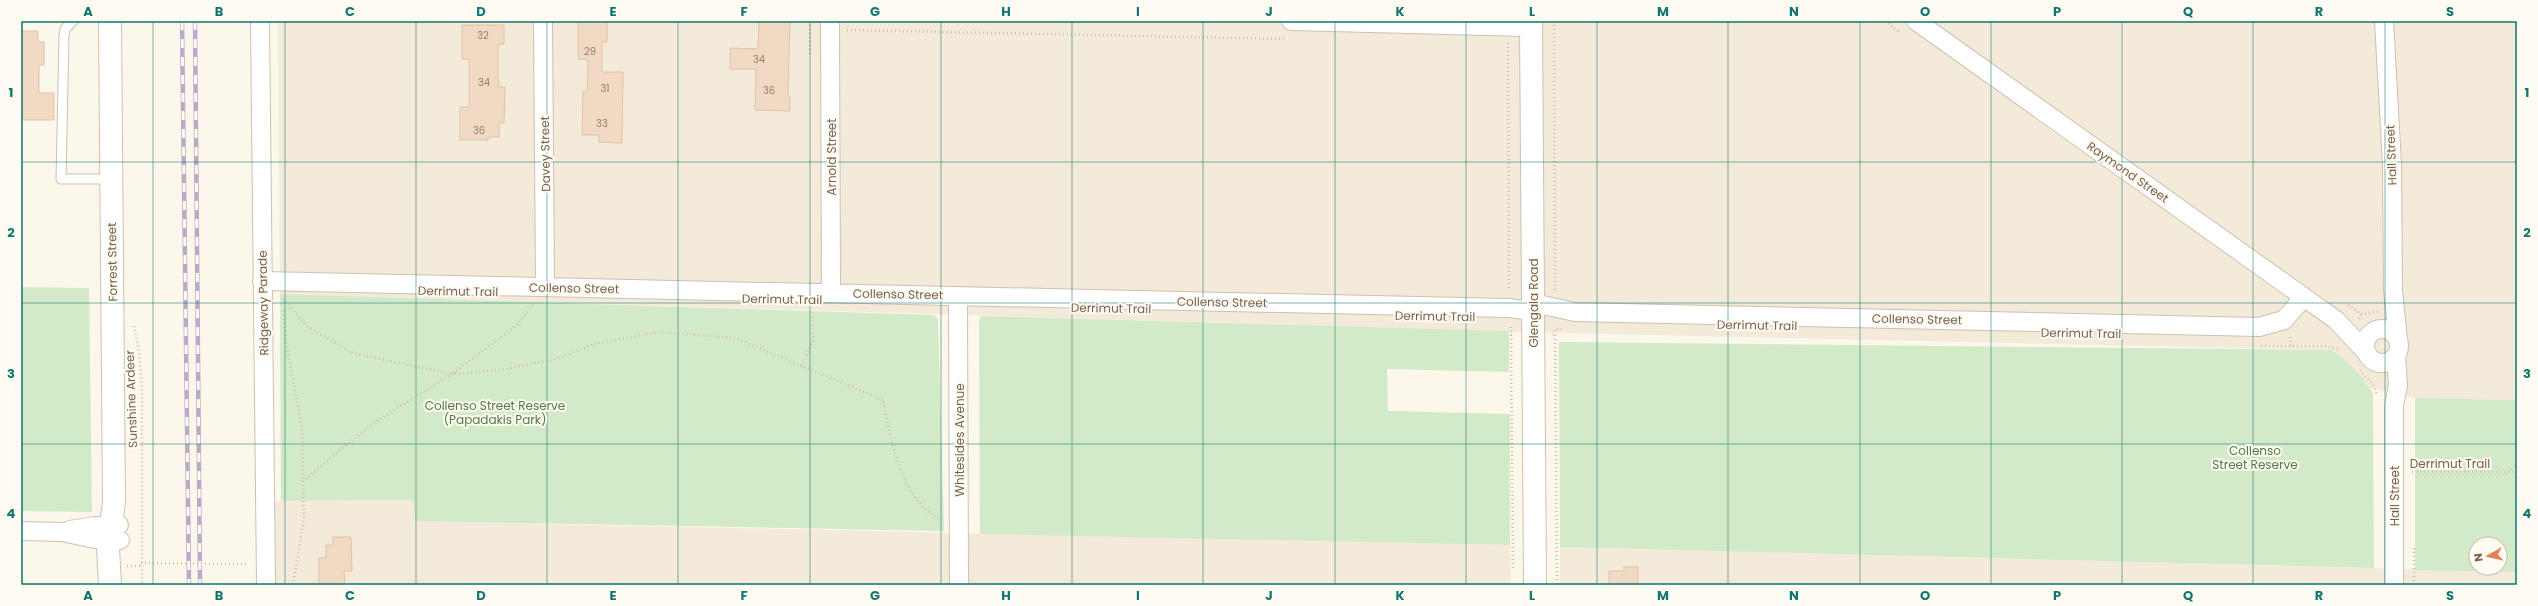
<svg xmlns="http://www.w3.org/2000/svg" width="2538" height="606" viewBox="0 0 2538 606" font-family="Poppins,sans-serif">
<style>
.residential{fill:#f3eada}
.green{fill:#d3eac9;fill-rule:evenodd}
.building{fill:#f0dac4;stroke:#e2c2a5}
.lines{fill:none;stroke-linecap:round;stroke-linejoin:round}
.service-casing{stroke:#cec0b1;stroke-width:11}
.minor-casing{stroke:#cec0b1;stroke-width:20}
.tertiary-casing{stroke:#cec0b1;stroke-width:24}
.path{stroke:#d6bda6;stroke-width:2.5;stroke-dasharray:1 3;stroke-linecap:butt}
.service{stroke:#fff;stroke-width:9}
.minor{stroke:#fff;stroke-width:18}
.tertiary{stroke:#fff;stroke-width:22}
.rail-casing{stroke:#bca9c7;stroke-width:4.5}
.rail{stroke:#fefbf2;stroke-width:3;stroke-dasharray:9;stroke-linecap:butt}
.grid{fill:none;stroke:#0f766e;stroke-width:1;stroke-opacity:0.55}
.labels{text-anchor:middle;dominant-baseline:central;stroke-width:4;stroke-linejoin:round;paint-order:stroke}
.number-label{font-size:10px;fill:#957f6c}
.street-label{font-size:12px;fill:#77614f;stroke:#fefbf2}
.park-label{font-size:12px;fill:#517c47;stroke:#fefbf2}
.neatline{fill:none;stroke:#0f766e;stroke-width:1.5}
.grid-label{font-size:13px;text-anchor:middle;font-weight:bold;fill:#0f766e}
</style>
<rect width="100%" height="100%" fill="#fcf7eb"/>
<path class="residential" d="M278 21H2517V400L2415 398 2371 388 2344 359 2330 350 1562 333 280 294Z
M413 500 415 521 1510 545 1511 585H256L259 505 281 501Z
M1560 547 2517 572V585H1560Z"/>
<path class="green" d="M21 287 89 288 92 512 21 511Z
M280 294 935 315 938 320 944 531 415 521 413 500 281 501Z
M982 316 1509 331V372L1387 369 1388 411 1510 414V545L980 534 979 320Z
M1559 342 2330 350C2341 353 2369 383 2373 394L2374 568 1560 547Z
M2415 398 2517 400V572L2415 570ZM2476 544H2500V568H2476Z"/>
<path class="building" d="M578 21H607V42H602V72H623L622 143 599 142V135H582L583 91H587L588 60 578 59Z
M759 21H790L788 96 790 97V111L755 110 756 69H730V48L758 49Z
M462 25H504V44L498 45V78L499 87H505L504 123H499V137H488V140H460V107H469V59H462Z
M21 31H38V42H44V65H39V93H54V120H21Z
M333 537H351L352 571H344L345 585H319V558H326V545H333Z
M1624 567H1638V585H1609V571H1624Z"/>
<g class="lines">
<defs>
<path id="service" d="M73 21 65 29 64 36 61 179H111"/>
<path id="minor" d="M260 21 266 585
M543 21 545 287
M830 21 831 293
M1291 21 1531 27
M1916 21 2336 320 2367 353
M2384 21 2392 164 2393 290 2398 340
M262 281 1508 308 1534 311
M958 296 959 585
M1533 303 1575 312 2259 327 2284 320 2304 297
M2365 346a17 17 0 1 1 34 0a17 17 0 1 1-34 0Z
M70 530 95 526 119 525
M21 531 62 532 95 539 120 540
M2394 585V406L2398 385 2396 356"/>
<path id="tertiary" d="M110 21 114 502 108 547 110 585
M1531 21 1535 585"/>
</defs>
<use href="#service" class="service-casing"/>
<use href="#minor" class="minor-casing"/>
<use href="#tertiary" class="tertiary-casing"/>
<path class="path" d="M810 21V55
M1554 21 1555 291
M1885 21 1901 33
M847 30 1286 39
M1508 43 1509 290
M283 299 308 327 353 353 452 374 517 325 534 304
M2348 305 2361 314 2359 319
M283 311 286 342 302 429 303 480
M2361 314 2378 312
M134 326 139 351 142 387V585
M1511 327V335H1514
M1511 335 1513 571
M1553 335 1555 329H1564
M1555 335 1557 585
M2290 337 2291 346
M2261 346H2325L2338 349
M802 367 813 341V310
M2360 370 2374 386 2377 395
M2412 472H2517
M2508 472 2517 464
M2414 548V585
M141 563 249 564
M127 566H142
M293 585 304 518 303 481 372 424 452 374 501 370 556 359 595 344 659 332 735 338 883 400C890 437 902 504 942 520"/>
<use href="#service" class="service"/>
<use href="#minor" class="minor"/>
<use href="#tertiary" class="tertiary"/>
<defs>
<path id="rail" d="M182 21 189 585
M195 21 200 585"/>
</defs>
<use href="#rail" class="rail-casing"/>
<use href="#rail" class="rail"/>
</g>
<path class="grid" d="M153 21V585M285 21V585M416 21V585M547 21V585M678 21V585M810 21V585M941 21V585M1072 21V585M1203 21V585M1335 21V585M1466 21V585M1597 21V585M1728 21V585M1860 21V585M1991 21V585M2122 21V585M2253 21V585M2385 21V585M21 162H2517M21 303H2517M21 444H2517"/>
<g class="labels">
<g class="number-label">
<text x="483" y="35">32</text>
<text x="590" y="51">29</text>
<text x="759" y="59">34</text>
<text x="484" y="82">34</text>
<text x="605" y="88">31</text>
<text x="769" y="90">36</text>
<text x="602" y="123">33</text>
<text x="479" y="130">36</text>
</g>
<g class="street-label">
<text transform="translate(545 154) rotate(-91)">Davey Street</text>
<text transform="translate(2391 155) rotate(-92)">Hall Street</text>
<text transform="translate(831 157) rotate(-90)">Arnold Street</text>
<text transform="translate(2128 172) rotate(35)">Raymond Street</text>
<text transform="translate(112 262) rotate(-91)">Forrest Street</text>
<text transform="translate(574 288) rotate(1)">Collenso Street</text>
<text transform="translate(458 291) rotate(1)">Derrimut Trail</text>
<text transform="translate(898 294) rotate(1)">Collenso Street</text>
<text transform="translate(782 299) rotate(1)">Derrimut Trail</text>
<text transform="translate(1222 302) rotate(1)">Collenso Street</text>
<text transform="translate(263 303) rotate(-91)">Ridgeway Parade</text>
<text transform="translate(1533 303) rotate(-90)">Glengala Road</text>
<text transform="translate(1111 308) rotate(1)">Derrimut Trail</text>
<text transform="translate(1435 316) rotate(1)">Derrimut Trail</text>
<text transform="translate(1917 319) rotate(1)">Collenso Street</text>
<text transform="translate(1757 325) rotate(1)">Derrimut Trail</text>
<text transform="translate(2081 333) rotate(1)">Derrimut Trail</text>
<text transform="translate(131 399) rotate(-92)">Sunshine Ardeer</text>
<text transform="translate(959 440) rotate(-90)">Whitesides Avenue</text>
<text x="2450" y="463">Derrimut Trail</text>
<text transform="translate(2394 496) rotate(-90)">Hall Street</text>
</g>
<g class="park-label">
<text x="495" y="405">Collenso Street Reserve<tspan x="495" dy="14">(Papadakis Park)</tspan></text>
<text x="2255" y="450">Collenso<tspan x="2255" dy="14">Street Reserve</tspan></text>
</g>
</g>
<rect width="2538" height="606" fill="none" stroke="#fefbf2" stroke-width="44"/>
<g transform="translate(2488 556) rotate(262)"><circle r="19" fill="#fefbf2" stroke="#c8bdb1"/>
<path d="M0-3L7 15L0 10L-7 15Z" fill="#df8357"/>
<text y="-6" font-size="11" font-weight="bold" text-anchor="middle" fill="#77614f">N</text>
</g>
<rect x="22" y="22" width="2494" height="562" class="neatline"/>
<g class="grid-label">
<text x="88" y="16">A</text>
<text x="219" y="16">B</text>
<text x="350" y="16">C</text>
<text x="481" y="16">D</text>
<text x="613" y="16">E</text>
<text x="744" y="16">F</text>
<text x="875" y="16">G</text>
<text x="1006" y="16">H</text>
<text x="1138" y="16">I</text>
<text x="1269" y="16">J</text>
<text x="1400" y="16">K</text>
<text x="1532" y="16">L</text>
<text x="1663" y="16">M</text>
<text x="1794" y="16">N</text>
<text x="1925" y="16">O</text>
<text x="2057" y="16">P</text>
<text x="2188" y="16">Q</text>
<text x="2319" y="16">R</text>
<text x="2450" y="16">S</text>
<text x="11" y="97">1</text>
<text x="2527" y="97">1</text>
<text x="11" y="237">2</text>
<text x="2527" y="237">2</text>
<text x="11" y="378">3</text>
<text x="2527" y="378">3</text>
<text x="11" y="518">4</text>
<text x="2527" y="518">4</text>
<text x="88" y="600">A</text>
<text x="219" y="600">B</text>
<text x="350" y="600">C</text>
<text x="481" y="600">D</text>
<text x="613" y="600">E</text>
<text x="744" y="600">F</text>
<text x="875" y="600">G</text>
<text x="1006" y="600">H</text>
<text x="1138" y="600">I</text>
<text x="1269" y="600">J</text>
<text x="1400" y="600">K</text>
<text x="1532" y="600">L</text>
<text x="1663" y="600">M</text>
<text x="1794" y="600">N</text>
<text x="1925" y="600">O</text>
<text x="2057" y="600">P</text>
<text x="2188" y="600">Q</text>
<text x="2319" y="600">R</text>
<text x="2450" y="600">S</text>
</g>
</svg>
